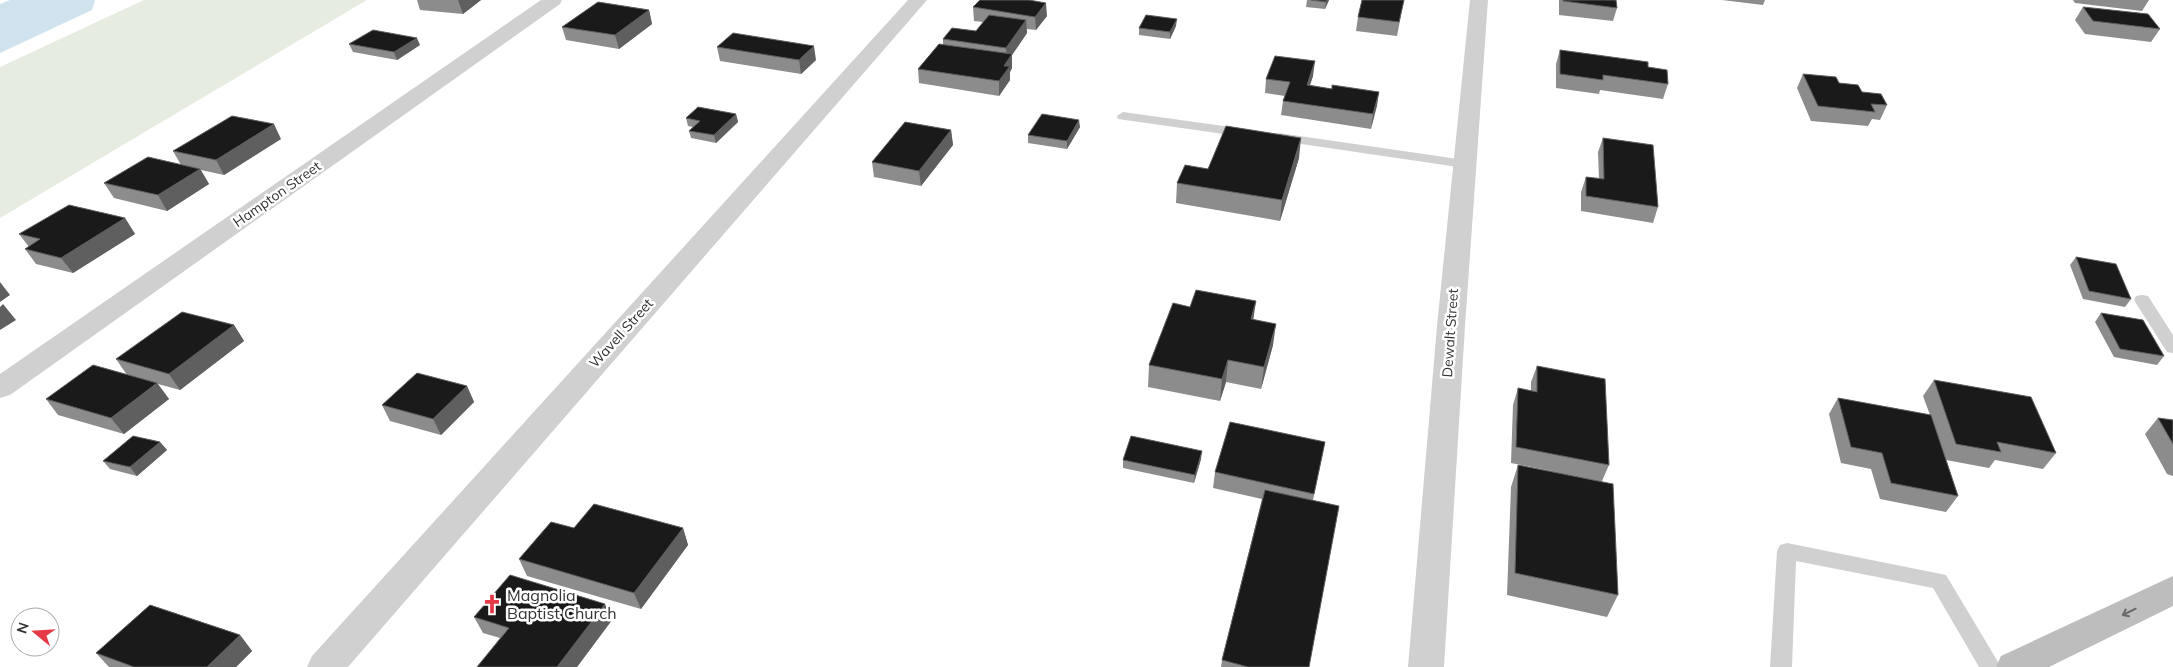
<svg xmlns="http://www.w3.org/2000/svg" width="2173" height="667" viewBox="0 0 2173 667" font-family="Mulish,sans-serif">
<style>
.green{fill:#e6ecdf}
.water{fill:#cfe2ee}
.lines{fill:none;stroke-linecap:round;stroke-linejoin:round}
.lane{fill:#d0d0d0;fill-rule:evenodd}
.street{fill:#d0d0d0;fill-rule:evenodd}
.secondary{fill:#bdbdbd;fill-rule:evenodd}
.wall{fill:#8c8c8c}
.shaded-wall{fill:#5f5f5f}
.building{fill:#1a1a1a;stroke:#5f5f5f}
.oneway{stroke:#6a6a6a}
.labels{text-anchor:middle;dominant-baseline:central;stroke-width:5;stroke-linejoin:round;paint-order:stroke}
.street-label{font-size:14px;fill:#333;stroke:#fff}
.near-poi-label{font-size:16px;fill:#333;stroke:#fff;text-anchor:start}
</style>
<rect width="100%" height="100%" fill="#fff"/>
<path class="green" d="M144 0H367L0 218V67Z"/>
<path class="water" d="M10 0H95L92 10 0 53V4Z"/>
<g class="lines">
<path class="lane" d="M1123 112 1245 129 1252 133 1245 137 1118 119 1117 116Z
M1279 133 1465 160 1472 164 1465 168 1274 140 1272 137 1274 134Z
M2142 295 2148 296 2173 335V353L2167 352 2134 300 2136 296Z
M1787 543 1946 575 2001 667H1979L1933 588 1796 561 1792 667H1770L1777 551 1780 545Z"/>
<path class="street" d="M541 0H562L560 4 10 395 0 398V374Z
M908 0H927L348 667H307L312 656Z
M1470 0H1488L1465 326 1444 667H1408L1437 326Z"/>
<path class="secondary" d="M2173 576V606L2049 667H1996L2001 656Z"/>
</g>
<path class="wall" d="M417 0H481L463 14 420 10Z
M1307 0H1329L1325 9 1306 7Z
M1404 0 1397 36 1356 31 1358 17Z
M1556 0H1616L1617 8 1613 21 1559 15V0Z
M1722 0H1765L1763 5Z
M2073 0H2149L2142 11 2075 3Z
M1033 1 1047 16 1036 30 1027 29V33L1012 55V68L1010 72V80L999 96 919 83 918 69 943 44V39L976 31 983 22 974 21 973 7Z
M2083 7 2160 29 2151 42 2085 34 2075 20Z
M649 10 652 24 619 49 566 40 562 27Z
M1176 26 1170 39 1139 35V28Z
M349 44 420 45 397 60 353 52Z
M717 47 816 60 801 74 720 61Z
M1560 50 1648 67 1668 84 1663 99 1600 90 1599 94 1556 88V64Z
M1803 74 1839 83 1862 92 1887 105 1880 120 1872 119 1868 126 1811 121 1797 88Z
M1313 76 1310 85 1332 89 1379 92 1371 129 1281 115 1283 101 1285 96 1265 93 1266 79Z
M736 114 738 122 716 143 691 138 689 131 693 127 688 126 686 118Z
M1080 127 1067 149 1028 143V135Z
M951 130 953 145 921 186 874 177 872 162Z
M1603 138 1658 207 1653 223 1581 211V192L1586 177 1599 179 1598 152Z
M281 139 224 175 201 170 209 184 167 211 114 198 104 183 181 165 173 151Z
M1299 158 1280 221 1176 203 1177 183 1208 169Z
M125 218 135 234 73 273 36 264 25 249 29 247 19 234Z
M2076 257 2131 299 2125 307 2083 299 2070 265Z
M2101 313 2164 356 2157 365 2114 357 2095 322Z
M1254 319 1273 345 1261 389 1226 382 1220 401 1148 387 1149 365Z
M234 325 244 341 180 390 158 384 169 399 124 434 58 415 46 399 127 375 116 359Z
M1537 366 1609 465 1602 481 1618 595 1607 617 1507 595 1511 487 1518 465 1557 472 1511 463 1513 405 1518 388 1531 391V382Z
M1934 380 2056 453 2043 469 1995 460 1989 468 1946 460 1958 496 1946 512 1880 499 1871 469 1841 463 1829 414 1838 398 1930 415 1923 396Z
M467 386 474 402 441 435 390 421 382 405Z
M2158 418 2173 420V476L2167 474 2145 434Z
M160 442 167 450 137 476 110 469 103 461Z
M1325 442 1313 500 1309 667H1221L1222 660 1262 499 1213 488 1215 472Z
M1201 459 1194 483 1123 468V460Z
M574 528H683L688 545 641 609 527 576 519 559Z
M474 617 612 620 577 667H477L500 638 483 633Z
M240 635 252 651 236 667H109L96 653Z"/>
<path class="shaded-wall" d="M458 0H481L463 14Z
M1327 0H1329L1325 9 1326 2Z
M1046 3 1047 16 1036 30 1035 17Z
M649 10 652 24 619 49 615 35Z
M1177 19 1176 26 1170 39V32Z
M1026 20 1027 33 1012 55V68L1010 72V80L999 96V81L1004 66 1007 61 1006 48Z
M417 38 420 45 397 60 394 52Z
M814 46 816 60 801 74 799 60Z
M1315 61 1313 76 1305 99 1307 85Z
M1379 92 1377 106 1371 129 1373 114Z
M736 114 738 122 716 143 714 135Z
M1079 120 1080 127 1067 149V141Z
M274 124 281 139 224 175 216 160Z
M951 130 953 145 921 186 919 171Z
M1301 138 1299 158 1280 221 1282 200Z
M200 169 209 184 167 211 158 195Z
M125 218 135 234 73 273 61 258Z
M0 282 10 295 0 302Z
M1256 301 1253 322 1251 319Z
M3 304 16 320 0 330V307Z
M1276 324 1273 345 1261 389 1264 367Z
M234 325 244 341 180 390 169 374Z
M1228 360 1226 382 1220 401 1222 379Z
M157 383 169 399 124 434 111 418Z
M467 386 474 402 441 435 433 419Z
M160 442 167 450 137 476 130 467Z
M1202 451 1201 459 1194 483 1195 475Z
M683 528 688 545 641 609 634 593Z
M605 604 612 620 577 667H557Z
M240 635 252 651 236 667H207Z"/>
<path class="building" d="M980 0H1029L1046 3 1035 17 973 7Z
M1311 0H1327L1326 2Z
M1362 0H1404L1399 22 1358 17Z
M1563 0H1616L1617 8 1563 1Z
M598 2 649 10 615 35 562 27Z
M2083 7 2148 14 2160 29 2093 21Z
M989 15 1026 20 1006 48 943 39 952 28 976 31Z
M1146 15 1177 19 1170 32 1139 28Z
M373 30 417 38 394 52 349 44Z
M733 33 814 46 799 60 717 47Z
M939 44 1012 54 1004 66H1010L999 81 918 69Z
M1560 50 1648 62V67L1667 70 1668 84 1603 75V80L1560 74Z
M1275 56 1315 61 1307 85 1332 89V85L1379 92 1373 114 1283 101 1290 82 1266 79Z
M1803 74 1836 77 1839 83 1858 85 1862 92 1881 94 1887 105 1871 104 1875 112 1818 106Z
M698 107 736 114 714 135 689 131 700 121 686 118Z
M1042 114 1079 120 1067 141 1028 135Z
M232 116 274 124 216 160 173 151Z
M905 122 951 130 919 171 872 162Z
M1226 126 1301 138 1282 200 1177 183 1185 165 1208 169Z
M1603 138 1653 145 1658 207 1586 196V177L1604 179Z
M148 157 200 169 158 195 104 183Z
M69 205 125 218 61 258 25 249 40 239 19 234Z
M2076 257 2116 264 2131 299 2089 291Z
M1196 290 1256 301 1251 319 1276 324 1264 367 1228 360 1222 379 1149 365 1173 303 1190 307Z
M182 312 234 325 169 374 116 359Z
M2101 313 2143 320 2164 356 2120 349Z
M93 365 157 383 111 418 46 399Z
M1537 366 1605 379 1609 465 1516 447 1518 388 1537 392Z
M417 373 467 386 433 419 382 405Z
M1934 380 2031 397 2056 453 1997 442 2001 452 1956 444Z
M1838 398 1931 415 1958 496 1891 483 1882 453 1851 447Z
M2158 418 2173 420V444Z
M1230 422 1325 442 1314 494 1215 472Z
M133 436 160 442 130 467 103 461Z
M1131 436 1202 451 1195 475 1123 460Z
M1518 465 1613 484 1618 595 1515 573Z
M1265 490 1339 506 1309 667H1248L1222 660Z
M594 504 683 528 634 593 519 559 551 522 574 528Z
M510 575 605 604 557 667H477L509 628 474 617Z
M150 605 240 635 207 667H134L96 653Z"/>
<defs><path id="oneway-shaft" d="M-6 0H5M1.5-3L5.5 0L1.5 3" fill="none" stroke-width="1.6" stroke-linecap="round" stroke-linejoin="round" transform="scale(1.25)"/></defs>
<use class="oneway" href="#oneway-shaft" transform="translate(2129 612) rotate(154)"/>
<defs>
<symbol id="church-bare" viewBox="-9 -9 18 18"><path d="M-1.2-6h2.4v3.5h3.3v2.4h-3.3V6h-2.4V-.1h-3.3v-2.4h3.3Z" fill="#e63946" stroke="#fff" stroke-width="2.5" paint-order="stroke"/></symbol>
</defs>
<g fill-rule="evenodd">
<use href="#church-bare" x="478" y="590" width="28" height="28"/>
</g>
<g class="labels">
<g class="street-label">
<text transform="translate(277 194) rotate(-35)">Hampton Street</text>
<text transform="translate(621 333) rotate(-48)">Wavell Street</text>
<text transform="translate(1450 333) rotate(-86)">Dewalt Street</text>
</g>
<g class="near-poi-label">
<text x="507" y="595">Magnolia<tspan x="507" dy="18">Baptist Church</tspan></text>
</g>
</g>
<g transform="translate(35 632) rotate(288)"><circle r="24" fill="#ffffff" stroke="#adadad"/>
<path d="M0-4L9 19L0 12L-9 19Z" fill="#e63946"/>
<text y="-8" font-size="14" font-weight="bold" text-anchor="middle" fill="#333333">N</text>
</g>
</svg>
